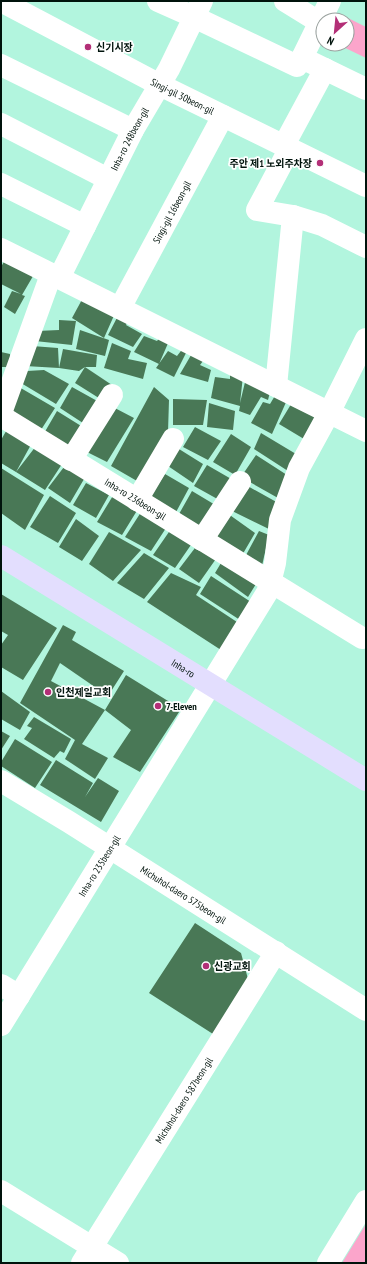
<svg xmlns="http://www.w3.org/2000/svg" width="367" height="1264" viewBox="0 0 367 1264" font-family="'PT Sans Narrow','Noto Sans KR',sans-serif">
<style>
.green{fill:#fba5cb}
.building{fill:#497856}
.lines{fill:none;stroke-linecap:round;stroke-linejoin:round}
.minor{stroke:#fff;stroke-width:22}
.major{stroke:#e3defe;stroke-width:22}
.poi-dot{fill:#b32f77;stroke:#fff;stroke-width:1.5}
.labels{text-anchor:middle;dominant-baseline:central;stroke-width:3.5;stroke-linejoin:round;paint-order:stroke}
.poi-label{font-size:10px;font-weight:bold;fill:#00130c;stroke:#fff;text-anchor:start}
.street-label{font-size:10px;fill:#00130c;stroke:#fff}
</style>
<rect width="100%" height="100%" fill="#b2f5de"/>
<path class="green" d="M348 18 366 27V58L337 44H347L346 20Z
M366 1224V1263H342Z"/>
<path class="building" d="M6 258 36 271 22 295 25 296 15 314 4 307 12 291 21 294 1 284V267Z
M85 294 116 311 104 338 72 318Z
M120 312 131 314 126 325 142 334 133 347 108 335Z
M59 320 76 321 72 345 35 341 37 331 59 330Z
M80 330 109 340 105 356 76 349Z
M144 336 157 341 161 336 169 341 159 364 134 352Z
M112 343 131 351 128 359 147 363 143 379 104 368Z
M32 346 58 348 59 368 25 366Z
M184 347 188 349 174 377 156 368 168 351 177 356Z
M63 349 97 355 96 367H85L79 371 59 368Z
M194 350 206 357 200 365 211 370 208 382 180 374Z
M1 352 10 354V367H1Z
M85 367 112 385 102 400 75 383Z
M44 370 69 384 56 404 21 383 27 371Z
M230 374 243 376 240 403 246 378 270 392 268 400 261 397 250 415 239 411 240 406 211 398 215 377 230 379Z
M19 387 55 408 39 433 6 412Z
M72 387 99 402 86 425 60 408Z
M154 387 169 400 168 432 137 481 111 466Z
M276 394 287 400 272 434 251 423 263 402 270 404Z
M173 399 207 400 203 425H173Z
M293 401 317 415 304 439 279 424Z
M209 403 235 411 233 430 207 427Z
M111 406 134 418 107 462 81 449Z
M57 411 86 429 73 450 43 435Z
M9 426 33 441 16 472 1 463V440Z
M195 427 221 441 208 460 183 447Z
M261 433 296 454 288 471 254 449Z
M231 434 251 447 235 475 213 462Z
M36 446 64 461 45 490 16 472Z
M179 449 203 464 193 483 168 466Z
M256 455 287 475 278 498 241 477Z
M67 463 87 474 70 503 48 488Z
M207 465 233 480 221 501 194 486Z
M1 468 44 495 25 530 1 513Z
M165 474 189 488 175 514 148 500Z
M86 483 109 495 96 518 73 505Z
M244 484 280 504 273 531 228 509Z
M192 491 217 506 203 531 179 514Z
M114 494 138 509 122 535 97 522Z
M50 496 76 513 58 543 30 527Z
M143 509 168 525 151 551 125 537Z
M227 513 255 533 241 557 210 534Z
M76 519 99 536 82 561 59 547Z
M171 529 193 542 175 568 153 555Z
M259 531 269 535 261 570 245 557Z
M109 532 141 550 113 581 89 564Z
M198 544 218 556 199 583 179 569Z
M144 553 169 568 144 599 117 583Z
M224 558 259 579 248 597 215 573Z
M171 573 201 587 196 595 237 622 221 650 147 602Z
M211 576 251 602 240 620 200 594Z
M1 594 57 628 23 680 1 667V645L8 635 1 631Z
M63 625 76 632 72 640 124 671 108 696 60 663 51 681 105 710 82 744 108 758 95 779 65 759 75 740 20 703Z
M126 675 181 709 140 772 113 757 131 730 105 710Z
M1 691 30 712 20 730 1 719Z
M34 717 71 739 64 753 60 751 54 758 24 739 32 728 27 726Z
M1 731 10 736 1 750Z
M15 739 52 762 35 788 1 766V762Z
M56 760 93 783 85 797 98 778 119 791 101 822 40 785Z
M195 923 241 953 248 979 213 1034 149 993Z"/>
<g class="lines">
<g class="minor">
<path id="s1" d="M1 1 160 85 366 186"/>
<path d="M158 1 194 17 297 66 302 58"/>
<path d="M285 1 319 22"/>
<path d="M330 1 302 58 366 89"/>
<path d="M1 65 133 130"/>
<path d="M1 124 108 179"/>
<path d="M284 145 325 69"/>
<path d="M290 148 257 210 293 216 322 225 366 247"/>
<path d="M1 184 85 226"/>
<path d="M1 249 366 431"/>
<path id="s2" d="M59 278 133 130 169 69 202 1"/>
<path id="s3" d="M120 308 223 116"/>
<path d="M276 386 293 216"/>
<path d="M1 413 48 283 55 276"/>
<path id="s4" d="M1 416 362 638"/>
<path d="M71 460 112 395"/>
<path d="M137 500 173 439"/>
<path d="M202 540 240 482"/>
<path id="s5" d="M1 781 69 822 366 1010"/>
<path d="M1 985 19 996"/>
<path id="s6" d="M1 1025 268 591 275 563 280 520 299 468 329 413 366 339"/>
<path d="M1 1191 118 1263"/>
<path id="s7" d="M82 1263 276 952"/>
<path d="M328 1263 366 1201"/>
</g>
<path class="major" id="s8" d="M1 556 366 780"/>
</g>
<g class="poi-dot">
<circle cx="88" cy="47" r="4"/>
<circle cx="320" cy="163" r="4"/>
<circle cx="48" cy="692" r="4"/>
<circle cx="158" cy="706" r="4"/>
<circle cx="206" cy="966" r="4"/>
</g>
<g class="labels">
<g class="poi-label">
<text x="96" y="47">신기시장</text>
<text x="312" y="163" text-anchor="end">주안 제1 노외주차장</text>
<text x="56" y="692">인천제일교회</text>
<text x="166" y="706">7-Eleven</text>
<text x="214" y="966">신광교회</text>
</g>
<g class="street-label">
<text stroke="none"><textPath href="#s1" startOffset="205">Singi-gil 30beon-gil</textPath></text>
<text stroke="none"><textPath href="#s2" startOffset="156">Inha-ro 248beon-gil</textPath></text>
<text stroke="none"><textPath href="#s3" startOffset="109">Singi-gil 16beon-gil</textPath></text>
<text stroke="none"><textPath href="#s4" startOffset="158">Inha-ro 236beon-gil</textPath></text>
<text stroke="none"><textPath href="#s8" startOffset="214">Inha-ro</textPath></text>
<text stroke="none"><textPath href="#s6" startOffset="187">Inha-ro 235beon-gil</textPath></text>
<text stroke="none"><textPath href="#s5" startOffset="215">Michuhol-daero 575beon-gil</textPath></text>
<text stroke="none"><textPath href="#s7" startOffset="192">Michuhol-daero 587beon-gil</textPath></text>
</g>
</g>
<rect width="367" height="1264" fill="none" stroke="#00130c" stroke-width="4"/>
<g transform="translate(335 32) rotate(207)"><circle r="19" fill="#ffffff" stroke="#99a19e"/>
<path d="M0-3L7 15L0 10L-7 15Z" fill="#b32f77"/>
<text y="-6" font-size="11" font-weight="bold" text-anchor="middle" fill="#00130c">N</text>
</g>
</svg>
